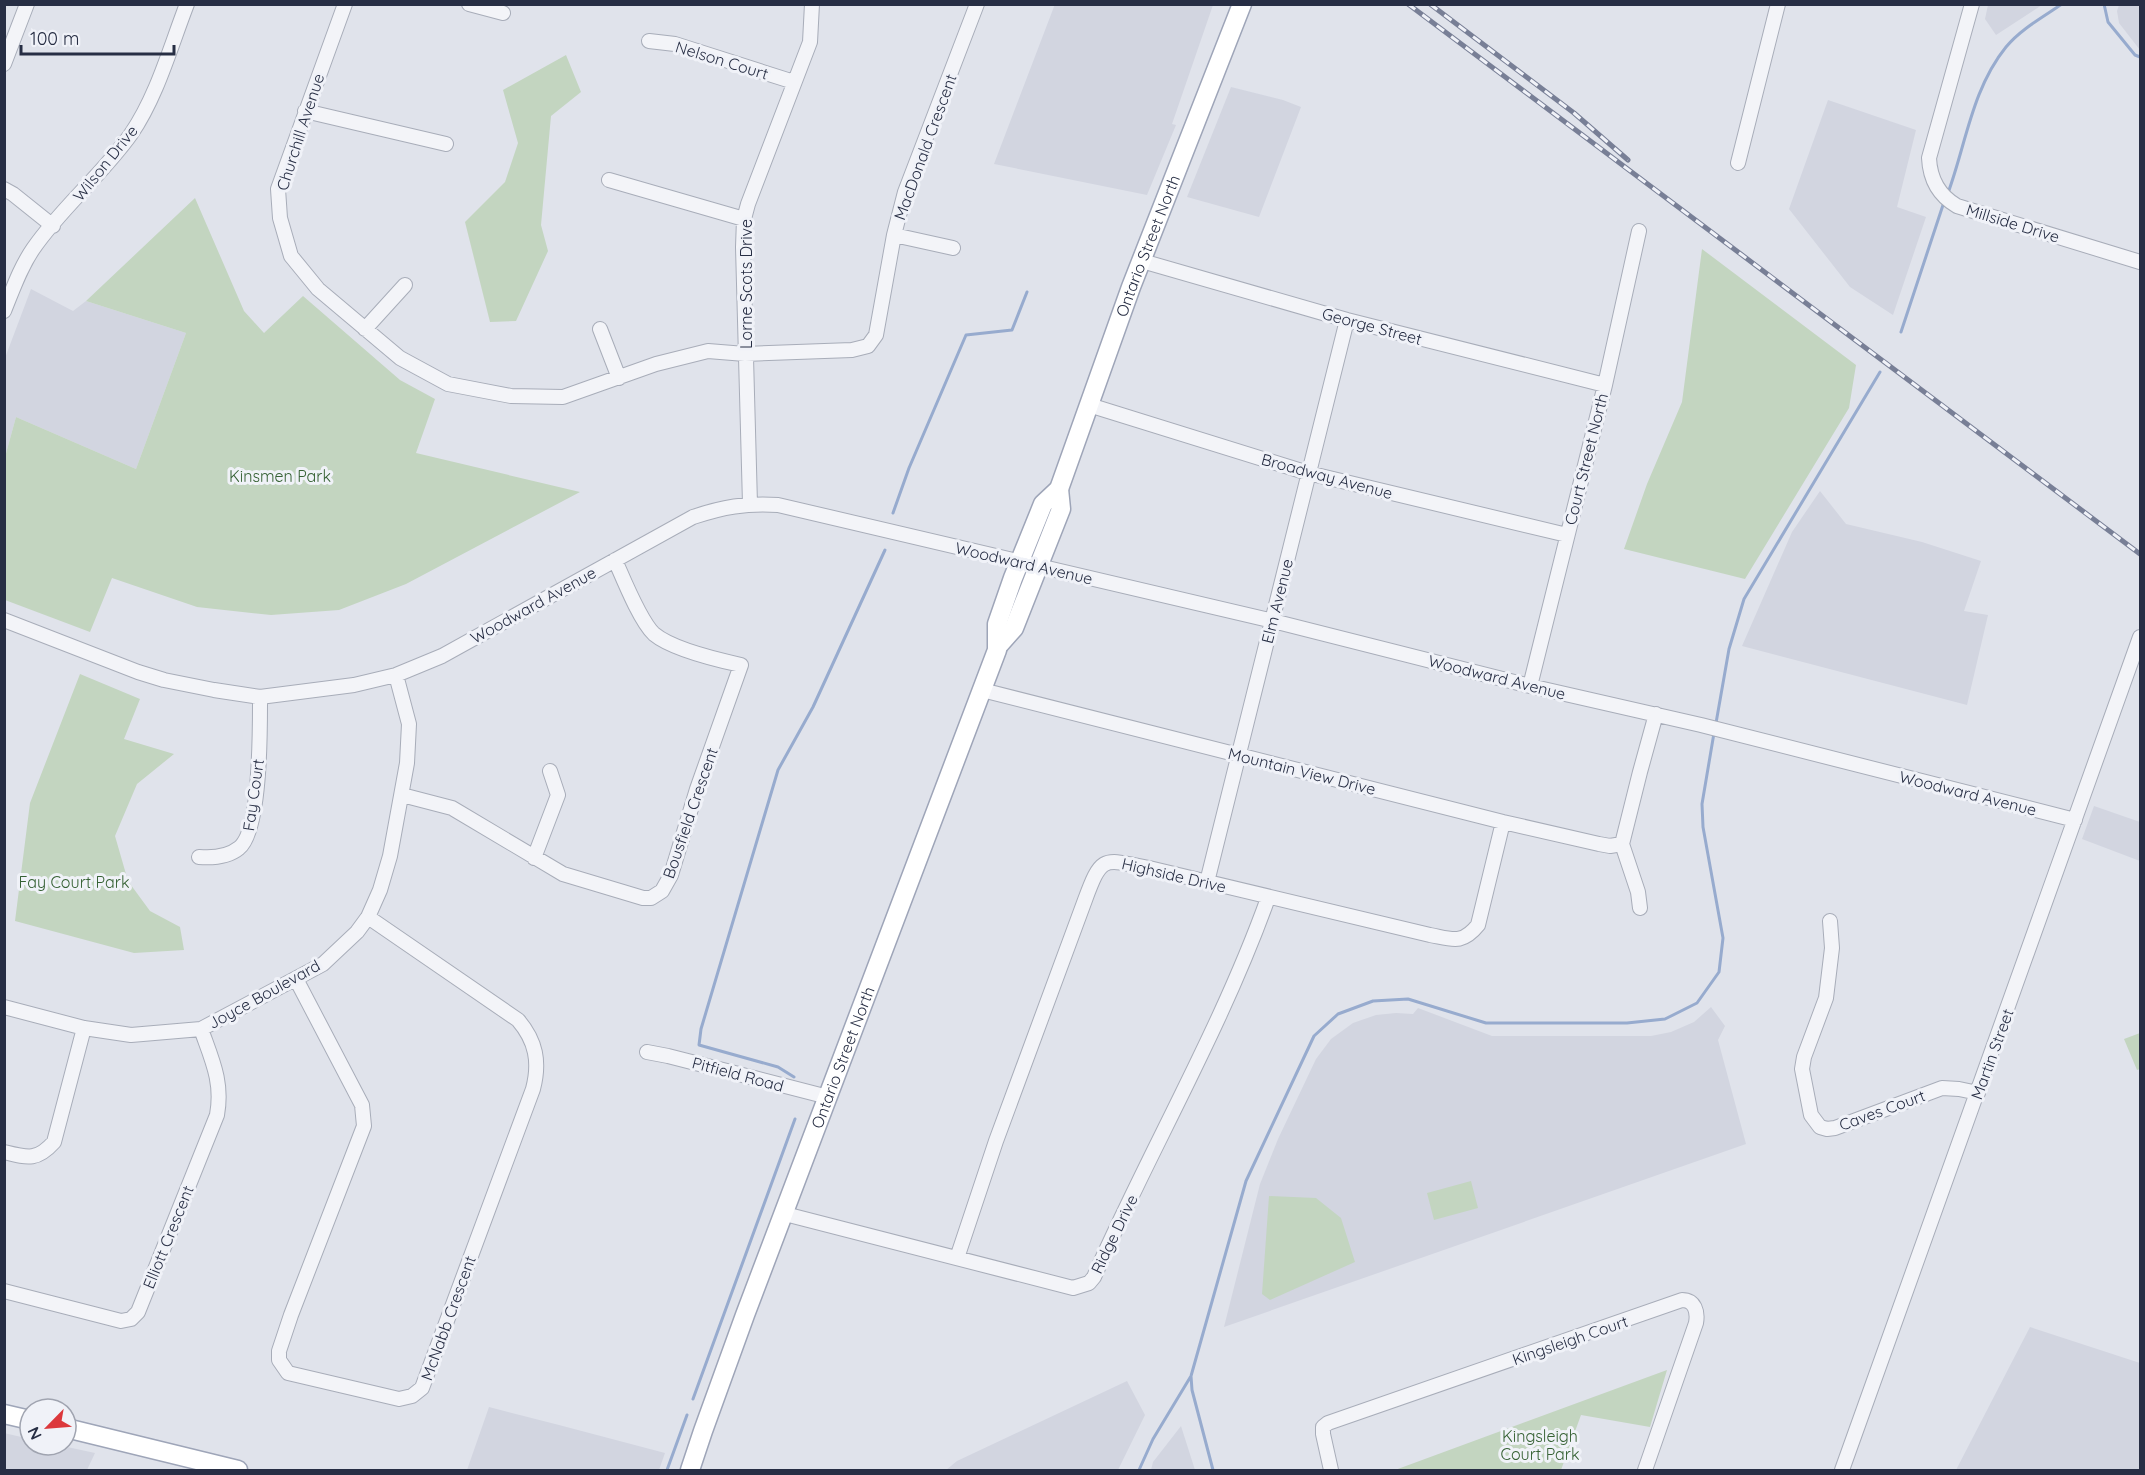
<svg xmlns="http://www.w3.org/2000/svg" width="2145" height="1475" viewBox="0 0 2145 1475" font-family="Quicksand,sans-serif">
<style>
.built{fill:#d2d5e0}
.green{fill:#c3d5c0}
.lines{fill:none;stroke-linecap:round;stroke-linejoin:round}
.stream{stroke:#97abce;stroke-width:3}
.minor-casing{stroke:#a8adb9;stroke-width:16}
.major-casing{stroke:#9ea5b8;stroke-width:21}
.minor{stroke:#f3f4f8;stroke-width:14}
.major{stroke:#fff;stroke-width:18}
.rail-casing{stroke:#787f96;stroke-width:5}
.rail{stroke:#f0f2f8;stroke-width:3;stroke-dasharray:9;stroke-linecap:butt}
.labels{text-anchor:middle;dominant-baseline:central;stroke-width:6;stroke-linejoin:round;paint-order:stroke}
.street-label{font-size:16px;fill:#272e44;stroke:#f0f2f8}
.park-label{font-size:16px;fill:#356133;stroke:#f0f2f8}
</style>
<rect width="100%" height="100%" fill="#e0e3eb"/>
<path class="built" d="M1055 4 1213 5 1172 124 1176 125 1147 195 994 164Z
M1988 5V4L2042 5 1996 35 1985 19Z
M2119 5H2140V50L2119 23 2117 11Z
M1231 87 1283 100 1301 107 1259 217 1187 197Z
M1828 100 1916 130 1897 207 1926 217 1893 315 1850 287 1789 209Z
M31 289 73 311 86 301 186 333 136 469 16 417 5 457V358Z
M1820 491 1846 524 1922 542 1981 561 1964 611 1988 615 1967 705 1742 646 1792 532Z
M2094 806 2140 822V861L2082 839Z
M1711 1007 1725 1026 1718 1040 1746 1144 1224 1327 1260 1184 1278 1139 1316 1059 1331 1039 1353 1023 1376 1015 1396 1013 1413 1014 1418 1008 1492 1036H1651L1671 1032 1694 1022Z
M2030 1327 2140 1363V1470H1956Z
M1127 1381 1145 1415 1118 1470H946L957 1461Z
M489 1407 559 1425 665 1453 659 1470H467Z
M1181 1426 1195 1470H1151L1153 1462Z
M4 1433 30 1439V1445H58L95 1453 87 1470H5Z"/>
<path class="green" d="M566 55 581 92 551 116 541 225 548 251 516 321 490 322 465 222 505 182 518 143 503 90Z
M195 198 244 311 264 333 303 296 400 380 435 399 416 453 580 492 406 584 339 610 271 615 197 607 112 578 90 632 5 600V457L16 417 136 469 186 333 86 301Z
M1702 249 1856 365 1849 408 1745 579 1624 549 1647 484 1682 402Z
M80 674 140 699 124 739 174 754 137 784 115 836 128 881 150 911 180 927 184 950 134 953 15 921 30 803Z
M2140 1033V1069L2137 1070 2124 1039Z
M1471 1181 1478 1208 1434 1220 1427 1193Z
M1269 1196 1316 1198 1341 1218 1355 1262 1270 1300 1262 1294Z
M1667 1370 1650 1427 1581 1415 1561 1470H1395Z"/>
<g class="lines">
<path class="stream" d="M2104 4 2108 22 2135 55 2140 57
M1948 193C1966 144 1972 89 2006 47 2021 29 2043 17 2062 4
M1901 332 1944 202
M893 513 909 468 966 335 1012 330 1027 292
M1716 723 1729 649 1744 599 1880 372
M794 1077 778 1067 699 1045 701 1029 778 770 813 707 885 550
M1191 1376 1192 1390 1213 1470
M693 1399 795 1119
M667 1470 687 1415
M1139 1470 1153 1439 1191 1376 1246 1181 1314 1036 1338 1014 1373 1001 1408 999 1486 1023H1627L1665 1019 1697 1003 1719 972 1723 938 1703 827 1702 804 1714 733"/>
<defs>
<path id="minor" d="M345 4 278 189 280 218 291 256 318 289 400 358 448 384 511 396 563 397 656 364 708 351 745 354 852 350 868 346 876 335 894 235 905 192 977 4
M469 4 503 13
M1972 4 1929 158C1930 179 1938 195 1957 206L2140 262
M649 41 675 44 794 82
M4 64 27 4
M305 111 446 144
M1738 163 1778 4
M609 180 744 219
M4 189 13 194 53 226
M894 235 953 248
M1142 261 1347 320 1605 385
M4 311C13 289 20 268 33 249 61 208 102 175 131 134 157 96 170 48 187 4
M365 329 405 285
M600 329 619 378
M1089 405 1308 473 1567 535
M750 504 743 247 744 219 748 204 810 42 812 4
M4 620 138 672 164 680 214 690 260 697 354 685 396 675 442 656 693 517C723 507 745 503 778 505L1273 621 1530 686 1701 725 2075 820
M1530 686 1605 385 1639 231
M982 690 1503 822 1599 844 1610 846 1622 844
M402 795 452 808 563 874 643 898H651L662 891 671 875 697 789 741 665C718 660 672 649 654 634 640 621 623 578 615 560
M199 857C212 858 228 857 239 848 261 831 260 726 260 697
M534 858 558 795 550 771
M1207 882 1347 320
M1640 908 1638 892 1622 844 1640 772 1656 714
M1830 921 1832 948 1826 998 1804 1057 1802 1069 1811 1115 1820 1127 1827 1129 1835 1128 1942 1088 1959 1089 1978 1093
M296 979 362 1105 364 1126 291 1315 279 1351V1360L288 1373 399 1399 412 1396 422 1388 533 1089C540 1062 536 1041 518 1020L368 917
M4 1007 84 1028 131 1035 201 1029 323 964 357 932 368 917 380 890 390 856 407 763 409 724 396 675
M647 1052 668 1056 828 1097
M4 1152C28 1158 37 1161 54 1142L84 1028
M785 1214 1073 1288 1089 1283 1094 1277C1150 1150 1221 1029 1268 898
M957 1258 996 1141 1085 900C1102 854 1103 859 1149 868L1430 935C1452 939 1462 945 1478 925L1503 822
M4 1291 121 1321 131 1319 138 1312 217 1115C223 1082 212 1060 201 1029
M1331 1470 1323 1434V1427L1328 1423 1682 1300C1695 1300 1698 1312 1696 1323L1645 1470
M1842 1470 2140 637"/>
<g id="major">
<path d="M998 646 1014 628 1061 509 1059 489"/>
<path d="M4 1414 30 1420"/>
<path d="M66 1428 238 1470"/>
<path id="s1" d="M690 1470 703 1431 745 1315 997 650V624L1013 578 1043 504 1059 489 1131 287 1242 4"/>
</g>
</defs>
<use href="#minor" class="minor-casing"/>
<use href="#major" class="major-casing"/>
<use href="#minor" class="minor"/>
<use href="#major" class="major"/>
<defs>
<path id="rail" d="M1408 4 2140 554
M1430 4 1574 113 1628 160"/>
</defs>
<use href="#rail" class="rail-casing"/>
<use href="#rail" class="rail"/>
</g>
<g class="labels">
<g class="street-label">
<text transform="translate(722 60) rotate(17)">Nelson Court</text>
<text transform="translate(300 132) rotate(-72)">Churchill Avenue</text>
<text transform="translate(925 147) rotate(-70)">MacDonald Crescent</text>
<text transform="translate(105 163) rotate(-51)">Wilson Drive</text>
<text transform="translate(2013 223) rotate(17)">Millside Drive</text>
<text stroke="none"><textPath href="#s1" startOffset="1311">Ontario Street North</textPath></text>
<text transform="translate(746 284) rotate(-90)">Lorne Scots Drive</text>
<text transform="translate(1372 326) rotate(15)">George Street</text>
<text transform="translate(1586 459) rotate(-76)">Court Street North</text>
<text transform="translate(1327 476) rotate(15)">Broadway Avenue</text>
<text transform="translate(1024 563) rotate(13)">Woodward Avenue</text>
<text transform="translate(1277 601) rotate(-76)">Elm Avenue</text>
<text transform="translate(533 605) rotate(-29)">Woodward Avenue</text>
<text transform="translate(1497 677) rotate(14)">Woodward Avenue</text>
<text transform="translate(1302 771) rotate(14)">Mountain View Drive</text>
<text transform="translate(1968 793) rotate(14)">Woodward Avenue</text>
<text transform="translate(253 795) rotate(-82)">Fay Court</text>
<text transform="translate(690 813) rotate(-71)">Bousfield Crescent</text>
<text transform="translate(1174 875) rotate(13)">Highside Drive</text>
<text transform="translate(264 994) rotate(-29)">Joyce Boulevard</text>
<text transform="translate(1992 1054) rotate(-70)">Martin Street</text>
<text stroke="none"><textPath href="#s1" startOffset="440">Ontario Street North</textPath></text>
<text transform="translate(738 1074) rotate(15)">Pitfield Road</text>
<text transform="translate(1882 1110) rotate(-20)">Caves Court</text>
<text transform="translate(1114 1234) rotate(-64)">Ridge Drive</text>
<text transform="translate(168 1237) rotate(-68)">Elliott Crescent</text>
<text transform="translate(448 1318) rotate(-70)">McNabb Crescent</text>
<text transform="translate(1570 1340) rotate(-19)">Kingsleigh Court</text>
</g>
<g class="park-label">
<text x="280" y="476">Kinsmen Park</text>
<text x="74" y="882">Fay Court Park</text>
<text x="1540" y="1436">Kingsleigh<tspan x="1540" dy="18">Court Park</tspan></text>
</g>
</g>
<rect width="2145" height="1475" fill="none" stroke="#272e44" stroke-width="12"/>
<g transform="translate(48 1427) rotate(245)"><circle r="28" fill="#f0f2f8" stroke="#a0a4b0" stroke-width="1.5"/>
<path d="M0-4.5L10 22L0 15L-10 22Z" fill="#dc383c"/>
<text y="-9" font-size="16" font-weight="bold" text-anchor="middle" fill="#272e44">N</text>
</g>
<path d="M21 45v9h153v-9" fill="none" stroke="#272e44" stroke-width="3"/>
<text x="30" y="45" font-size="18" fill="#272e44" stroke="#f0f2f8" stroke-width="4.5" paint-order="stroke">100 m</text>
</svg>
